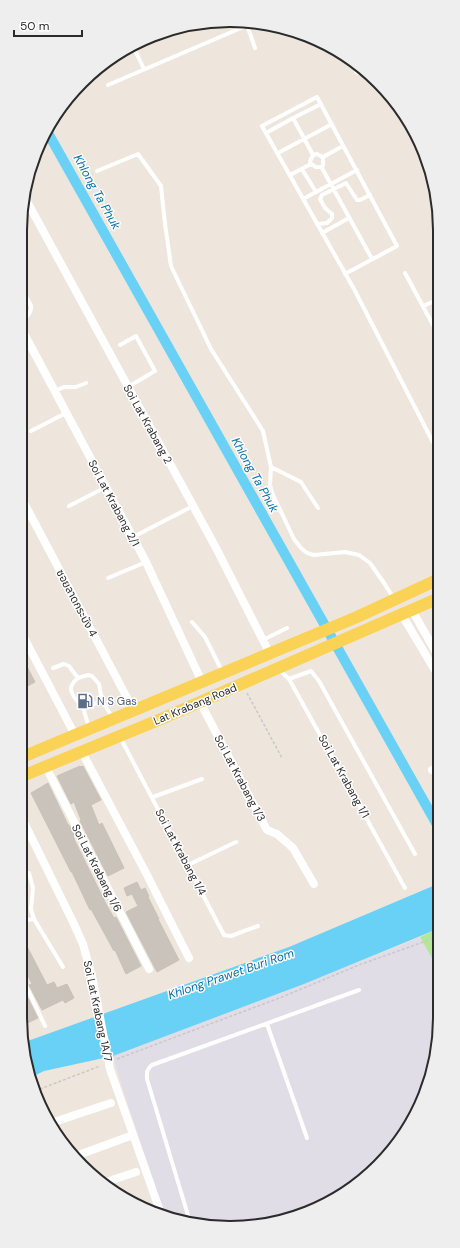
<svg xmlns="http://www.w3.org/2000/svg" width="460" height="1248" viewBox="0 0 460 1248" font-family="'DM Sans','Noto Sans Thai',sans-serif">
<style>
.industrial{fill:#e0dde6}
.green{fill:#b2e895}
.water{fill:#69d1f6}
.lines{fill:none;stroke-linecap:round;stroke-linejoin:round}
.canal{stroke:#69d1f6;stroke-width:10}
.building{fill:#c9c3bc;stroke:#cac2b6}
.path{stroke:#c8c8c8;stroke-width:1.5;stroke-dasharray:3 2;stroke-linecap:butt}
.lane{stroke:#fff;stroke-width:4}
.street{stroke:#fff;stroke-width:8}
.primary{stroke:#fad356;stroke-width:12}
.labels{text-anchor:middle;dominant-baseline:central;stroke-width:3;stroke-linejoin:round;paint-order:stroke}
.street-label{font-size:11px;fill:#2b2b2b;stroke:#fff}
.service-label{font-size:11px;fill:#4e5e75;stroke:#fff;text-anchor:start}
.water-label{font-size:12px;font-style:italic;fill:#056fa6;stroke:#fff}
.rim{fill:none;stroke:#2b2b2b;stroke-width:2}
</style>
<rect width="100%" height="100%" fill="#eee6dc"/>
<path class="industrial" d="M420 937 437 967 440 969V1018L433 1072 404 1135 347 1192 284 1221 203 1226 165 1215 123 1090 113 1056 304 984Z"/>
<path class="green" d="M440 928V969L437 967 420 937Z"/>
<path class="water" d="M440 883V928L304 984 113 1056 44 1071 32 1077 25 1042 289 947Z"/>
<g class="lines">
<path class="canal" d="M48 133 440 830"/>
</g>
<path class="building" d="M20 653 35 682 20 690Z
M80 766 81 767 83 766 101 800 91 805 99 825 102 823 124 868 108 876 80 821 81 820 74 802 71 804 57 776Z
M48 783 68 825H69L74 835 73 836 75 841 106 904 114 918 116 917 141 966 126 974 115 950 114 951 91 909 90 910 72 872H71L31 793Z
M137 882 141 890 145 888 149 896 148 897 159 919H158L179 960 157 972 126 912 138 906 132 894 127 896 124 888Z
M20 933 47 985 54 982 57 988 67 984 74 998 65 1003 63 1000 42 1010 29 985 32 984 20 960Z
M28 998 38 1018 23 1025 20 1017V1002Z"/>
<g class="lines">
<path class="path" d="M247 693 282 758
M117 1059 282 997 359 965 440 936
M35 1091 100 1066"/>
<path class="lane" d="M247 25 255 48
M133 46 144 69
M356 72 370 77
M108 85 248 25
M266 133 293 118
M278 153 332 124
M313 155 293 118 321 104
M323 157 343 146
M322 167H316L311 164 310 161 313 155 317 154 323 157V165L322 168 372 259
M302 169 316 192
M97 171 138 154 161 186 165 224 171 266 211 349 263 431 271 467 270 485 273 495 294 539 301 548 307 553 314 555 345 552 359 555 370 563 384 583 394 599
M290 175 311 164
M303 199 357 170
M317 224 327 223 332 218V214L325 208 320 199 322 195 346 183 357 200H360L370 195
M322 233 349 218
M405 273 438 334
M345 274 397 246 317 97 262 126 354 289 439 454
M20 285 31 306C32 314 25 318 20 323
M424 306 438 299
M120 345 136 336 155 371 128 387
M55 391 64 387H76L86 383
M31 431 66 413
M271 467 301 482 318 508
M69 506 106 487
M20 512 28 511
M133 537 193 506
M108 578 146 562
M192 622 205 637 222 671
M263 640 287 628
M53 668 64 664 69 666 78 678 88 675 92 676 99 684 102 701
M278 669 289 679 405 888
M78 678C64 689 74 697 83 708
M289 679 311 671 319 681 415 854
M89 727 83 708 102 701 113 718
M120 737 224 935 231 936 258 926
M153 797 202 779
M188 865 236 842
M29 873 33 888 31 909 34 919
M20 921 34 919 63 967
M20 973 45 1026
M267 1024 307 1138
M179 1219 188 1216
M190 1222 147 1079C147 1073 146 1070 152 1065L359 990"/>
<path class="street" d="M24 196 215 546 270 654
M20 326 146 562 202 682
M20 495 134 711
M412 610 439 658
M402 615 439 677
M20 630 75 735
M200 702 267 830 277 834 293 848 314 884
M82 752 146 873 189 958
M46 767 149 969
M432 770 439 767
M20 814 73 922 83 944 93 981 110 1069 161 1214
M51 1123 111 1103
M73 1157 133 1135
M106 1182 136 1172"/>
<path class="primary" d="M20 758 357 617 439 579
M20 777 161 719 439 598"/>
</g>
<defs>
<symbol id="fuel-bare" viewBox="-9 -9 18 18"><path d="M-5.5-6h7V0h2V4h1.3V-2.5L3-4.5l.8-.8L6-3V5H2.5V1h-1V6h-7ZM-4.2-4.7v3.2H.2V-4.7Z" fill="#5c6f8a" stroke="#fff" stroke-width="2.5" paint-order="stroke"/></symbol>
</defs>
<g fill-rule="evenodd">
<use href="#fuel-bare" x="74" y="690" width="22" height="22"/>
</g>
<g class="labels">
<g class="street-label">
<text transform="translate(148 424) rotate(61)">Soi Lat Krabang 2</text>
<text transform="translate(114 503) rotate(62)">Soi Lat Krabang 2/1</text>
<text transform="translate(77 603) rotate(62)">ซอยลาดกระบัง 4</text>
<text transform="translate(195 704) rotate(-23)">Lat Krabang Road</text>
<text transform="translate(344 776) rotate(61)">Soi Lat Krabang 1/1</text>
<text transform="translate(240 778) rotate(62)">Soi Lat Krabang 1/3</text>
<text transform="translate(181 852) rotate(62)">Soi Lat Krabang 1/4</text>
<text transform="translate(97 868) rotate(63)">Soi Lat Krabang 1/6</text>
<text transform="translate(98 1011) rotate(78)">Soi Lat Krabang 1A/7</text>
</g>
<g class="service-label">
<text x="97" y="701">N S Gas</text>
</g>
<g class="water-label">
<text transform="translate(97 192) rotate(61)">Khlong Ta Phuk</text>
<text transform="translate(255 475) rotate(61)">Khlong Ta Phuk</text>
<text transform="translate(231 974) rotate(-19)">Khlong Prawet Buri Rom</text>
</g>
</g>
<path d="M0 0H460V1248H0ZM230 27H230A203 203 0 0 1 433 230V1018A203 203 0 0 1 230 1221H230A203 203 0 0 1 27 1018V230A203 203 0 0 1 230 27Z" fill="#eee" fill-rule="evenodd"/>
<path class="rim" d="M230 27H230A203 203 0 0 1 433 230V1018A203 203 0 0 1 230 1221H230A203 203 0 0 1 27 1018V230A203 203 0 0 1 230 27Z"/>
<path d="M14 30v6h68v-6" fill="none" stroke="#2b2b2b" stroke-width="2"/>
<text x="20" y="30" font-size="12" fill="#2b2b2b" stroke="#ffffff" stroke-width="3" paint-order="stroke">50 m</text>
</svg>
